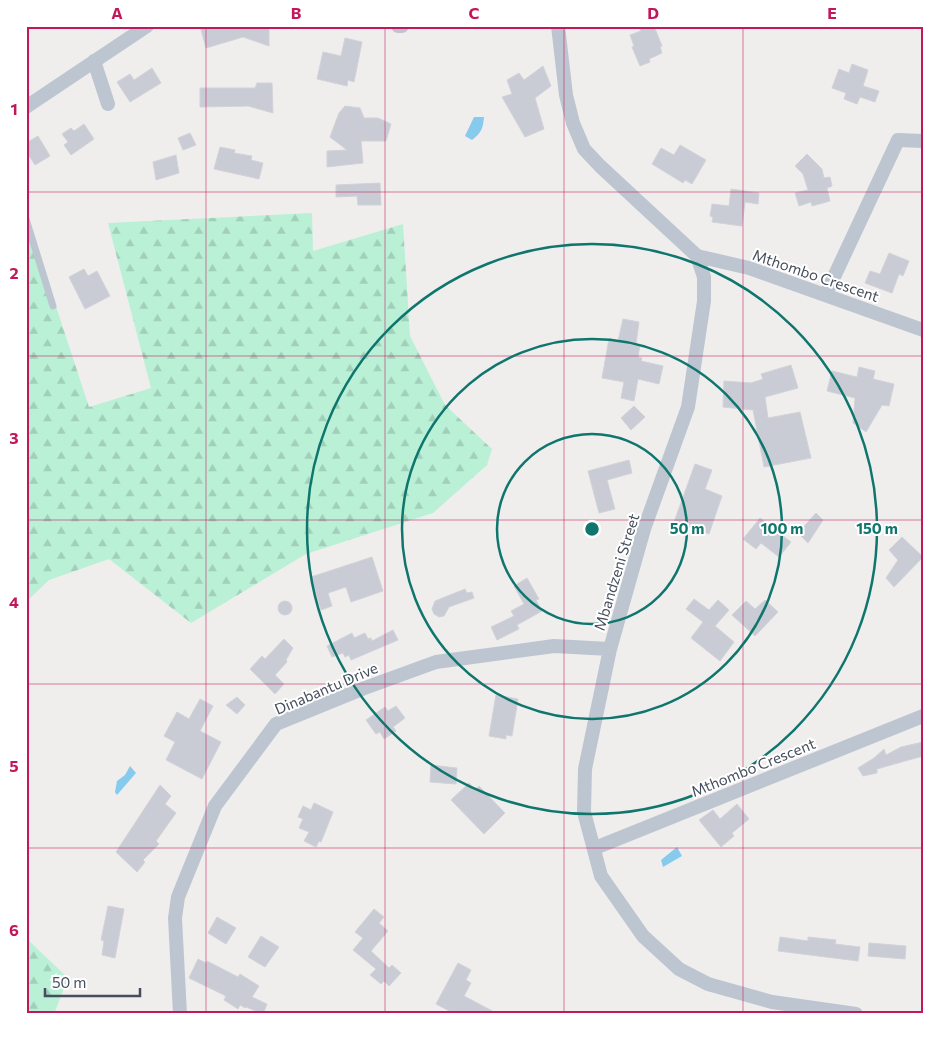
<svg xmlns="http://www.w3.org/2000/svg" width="949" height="1040" viewBox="0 0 949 1040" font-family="Commissioner,sans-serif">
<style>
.forest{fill:url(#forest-firs)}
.water{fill:#86caee}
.building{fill:#c9ccd4;stroke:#d1d3d9}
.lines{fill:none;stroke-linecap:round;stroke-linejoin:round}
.service{stroke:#bdc6d0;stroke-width:7}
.minor{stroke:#bdc6d0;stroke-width:14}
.grid{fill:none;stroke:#c2185b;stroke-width:1;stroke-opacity:0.55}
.ring{fill:none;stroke:#0f766e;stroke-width:2.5}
.labels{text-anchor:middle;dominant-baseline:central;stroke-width:4;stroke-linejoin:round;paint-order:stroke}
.street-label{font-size:15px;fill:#454e5c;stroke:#fff}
.centre{fill:#0f766e;stroke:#fff;stroke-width:2.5}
.ring-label{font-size:15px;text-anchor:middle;font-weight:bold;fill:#0f766e;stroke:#fff;stroke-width:4;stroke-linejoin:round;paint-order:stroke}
.neatline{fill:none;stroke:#c2185b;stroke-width:2}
.grid-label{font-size:16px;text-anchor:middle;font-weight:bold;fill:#c2185b}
</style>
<defs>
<pattern id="forest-firs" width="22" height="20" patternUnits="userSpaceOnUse" patternTransform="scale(1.25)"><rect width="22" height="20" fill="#baf0d6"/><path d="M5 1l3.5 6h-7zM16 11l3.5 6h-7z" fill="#a1cfba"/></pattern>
</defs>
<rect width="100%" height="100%" fill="#f0eeed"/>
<path class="forest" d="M312 213 313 251 403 224 410 336 445 405 492 449 487 465 433 513 306 554 191 623 109 559 49 580 26 602V227H30L89 407 151 388 108 223Z
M26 938 68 978 54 1014H26Z"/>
<path class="water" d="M474 117H484C483 129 481 133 472 140L465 136Z
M130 766 136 773 117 795 115 792 117 781 125 775Z
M677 847 682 856 663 867 661 860Z"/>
<path class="building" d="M200 26H269V46L243 37 206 48Z
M639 26H654L662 46 660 47 662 53 649 59 650 62 640 66 632 47 634 46 630 35 641 31Z
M345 38 362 42 354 82 348 80 347 86 317 79 323 52 341 56Z
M852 64 868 70 863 86 879 91 875 102 860 97 857 104 844 99 846 93 832 88 839 69 849 73Z
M543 66 551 86 535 98 544 129 525 137 502 97 512 94 507 80 519 73 524 80Z
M152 68 161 83 130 102 117 82 130 74 134 80Z
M257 83H272L273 113 248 106 200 107V88H255Z
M345 106 360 108 364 118H378L391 124 386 141H361L363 163 327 167V151L347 150 330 137 339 113Z
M84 124 94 139 71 155 64 145 68 142 62 134 71 128 74 131Z
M190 133 196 145 183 150 178 138Z
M38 136 50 156 35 165 26 151V143Z
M680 145 706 160 692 184 685 180 683 183 652 164 661 148 674 155Z
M220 147 235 150 234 153 252 156 251 160 263 163 259 179 214 169Z
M807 154 822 169 824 178 830 177 832 186 827 188 830 201 812 206 811 202 799 206 795 193 808 190 803 174 795 166Z
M176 155 179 173 156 180 153 162Z
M380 183 381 205H358L357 196 336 197V185Z
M731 189 759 193 758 204 745 202 742 226 712 222 713 217 710 216 712 204 729 206Z
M889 253 909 261 903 276 899 274 892 293 865 283 870 271 880 274Z
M84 269 88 276 97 271 110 296 85 309 69 277Z
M623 319 639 322 636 344 640 345 638 357 642 358 641 361 663 366 659 384 638 379 634 401 621 398 624 382 602 378 609 339 618 341Z
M791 365 798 388 765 397 768 418 800 412 811 458 764 467 753 410 723 407 724 381 751 383 763 379 761 374Z
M859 367 875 371 873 379 894 384 889 406 882 405 866 432 853 423 855 398 827 391 832 371 857 377Z
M634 406 645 417 631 430 621 418Z
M629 460 632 473 607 480 615 509 599 513 588 471Z
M695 464 712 470 705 489 722 496 709 534 674 522Z
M816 513 823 520 808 543 798 533Z
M760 518 791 542 779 557 761 543 756 549 743 539Z
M902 537 923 557 894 587 886 578 898 560 889 550Z
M372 557 383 591 351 602 346 587 328 593 332 606 321 610 311 577Z
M527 578 539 599 536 600 542 611 517 625 519 629 497 640 491 627 514 616 511 611 524 604 514 586Z
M465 589 467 593 472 592 474 598 449 607 444 616 439 617 434 614 432 609 435 601Z
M694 599 709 610 718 600 729 610 715 626 734 642 720 661 691 638 703 622 686 609Z
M765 600 778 612 755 636 732 615 746 601 755 609Z
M278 608a7 7 0 1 1 14 0a7 7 0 1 1-14 0Z
M393 630 398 640 351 660 349 655 345 657 343 653 332 657 327 646 352 633 354 638 365 633 368 639 371 638 372 641Z
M284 639 293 648 286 660 287 662 275 675 284 684 275 694 250 669 262 656 265 659Z
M496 695 518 699 512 736 506 735V739L489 736Z
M237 697 245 705 237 714 226 705Z
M200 699 213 706 200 731 221 742 202 779 166 760 175 742 164 736 177 712 189 719Z
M396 706 405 718 393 727 396 731 384 739 380 732 376 734 366 720 385 707 388 711Z
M923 742V756L877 769V773L863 776 858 768 874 758 884 749 886 755 901 747Z
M431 765 457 768 456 784 430 782Z
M469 783 476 790 479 786 505 813 484 834 451 800Z
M160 785 171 796 165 804 176 813 156 841 159 844 143 860 145 862 137 872 116 852Z
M314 803 333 812 321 842 319 841 316 847 304 841 309 832 299 828 303 819 298 817 303 806 311 810Z
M737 804 749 819 732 833 734 836 721 847 699 820 713 810 720 819Z
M108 906 124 909 115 958 102 955 104 941 101 940Z
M374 909 384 917 379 923 388 931 371 951 389 968 392 965 401 973 389 986 384 981 381 984 370 975 376 969 353 950 363 938 355 932Z
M217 917 236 928 226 944 208 933Z
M261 936 279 947 265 967 248 957Z
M780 937 808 941V937L836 940 835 944 860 947 858 961 778 951Z
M869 943 906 946 905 959 868 956Z
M198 959 206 963 207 961 238 977 240 974 259 986 252 997 267 1004 263 1014 246 1007 245 1008 240 1005 238 1009 224 1000 226 996 189 978Z
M458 963 471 970 466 980 471 983 464 996 498 1014H455L436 1004Z"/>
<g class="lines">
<path class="service" d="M26 219 53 306"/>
<path class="minor" d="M398 26H402
M558 26 566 95 573 123 584 149 600 166 697 256 704 277V301L688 407 644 529 610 649 585 769 584 812 601 876 643 936 679 969 708 984 772 1002 856 1014
M94 61 108 104
M26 107 147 26
M697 256 749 268 923 330
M826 294 898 140 923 141
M595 848 923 716
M180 1014 175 918 178 897 215 806 276 724 362 689 436 662 554 646 610 649"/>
</g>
<path class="grid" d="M206 26V1014M385 26V1014M564 26V1014M743 26V1014M26 192H923M26 356H923M26 520H923M26 684H923M26 848H923"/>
<g class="ring">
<circle cx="592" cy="529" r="95"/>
<circle cx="592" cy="529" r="190"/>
<circle cx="592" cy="529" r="285"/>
</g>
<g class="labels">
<g class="street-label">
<text transform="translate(816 275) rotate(19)">Mthombo Crescent</text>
<text transform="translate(616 572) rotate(-73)">Mbandzeni Street</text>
<text transform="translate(326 688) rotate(-23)">Dinabantu Drive</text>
<text transform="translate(753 767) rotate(-22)">Mthombo Crescent</text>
</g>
</g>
<circle cx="592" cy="529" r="8" class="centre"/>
<g class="ring-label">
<text x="687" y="534">50 m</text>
<text x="782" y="534">100 m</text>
<text x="877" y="534">150 m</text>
</g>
<rect width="949" height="1040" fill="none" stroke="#ffffff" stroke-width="55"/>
<path d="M45 988v8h95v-8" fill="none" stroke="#454e5c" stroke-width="2.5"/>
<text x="52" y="988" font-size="15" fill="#454e5c" stroke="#ffffff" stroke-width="4" paint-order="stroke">50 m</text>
<rect x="28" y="28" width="894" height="984" class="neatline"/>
<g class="grid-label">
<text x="117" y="19">A</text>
<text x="296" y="19">B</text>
<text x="474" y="19">C</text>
<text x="653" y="19">D</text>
<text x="832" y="19">E</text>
<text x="14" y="115">1</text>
<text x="14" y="279">2</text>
<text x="14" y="444">3</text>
<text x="14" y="608">4</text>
<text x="14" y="772">5</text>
<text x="14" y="936">6</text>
</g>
</svg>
